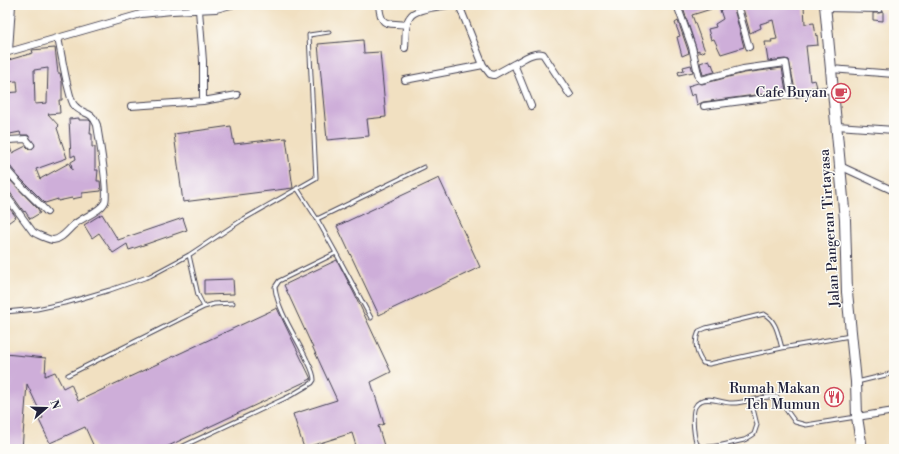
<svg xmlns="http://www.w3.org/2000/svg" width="899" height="454" viewBox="0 0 899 454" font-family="'Libre Bodoni',serif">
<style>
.building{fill:#ceaed9;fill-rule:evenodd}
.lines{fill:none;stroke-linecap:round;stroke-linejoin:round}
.service-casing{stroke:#413e4f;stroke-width:5}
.minor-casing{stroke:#413e4f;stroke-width:8}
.primary-casing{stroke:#413e4f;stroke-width:12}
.service{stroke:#fff;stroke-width:3}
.minor{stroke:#fff;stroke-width:6}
.primary{stroke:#fff;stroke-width:10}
.labels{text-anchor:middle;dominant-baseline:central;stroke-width:3;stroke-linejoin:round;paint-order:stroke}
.poi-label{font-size:14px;fill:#22223b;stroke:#fdfcf7;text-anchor:end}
.street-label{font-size:14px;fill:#22223b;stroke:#fdfcf7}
</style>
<rect width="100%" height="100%" fill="#fdfcf7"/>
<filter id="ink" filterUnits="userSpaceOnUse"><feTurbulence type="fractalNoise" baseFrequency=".025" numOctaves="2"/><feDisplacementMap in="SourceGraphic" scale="8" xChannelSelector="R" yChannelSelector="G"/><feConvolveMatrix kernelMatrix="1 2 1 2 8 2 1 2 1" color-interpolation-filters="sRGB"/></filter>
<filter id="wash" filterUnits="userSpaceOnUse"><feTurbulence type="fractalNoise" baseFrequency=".012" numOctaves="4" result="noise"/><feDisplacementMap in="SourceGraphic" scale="16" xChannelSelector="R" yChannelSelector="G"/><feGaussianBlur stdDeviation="0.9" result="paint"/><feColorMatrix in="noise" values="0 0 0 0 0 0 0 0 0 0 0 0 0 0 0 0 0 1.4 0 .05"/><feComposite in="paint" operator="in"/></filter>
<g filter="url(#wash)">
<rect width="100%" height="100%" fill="#f1e0c1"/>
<g id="blocks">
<path class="building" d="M682 5H710L711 9 692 15 705 51 699 53V50L697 51Z
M733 5 744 47 721 54 714 39 711 40 708 29 716 27 715 24 723 19 720 10Z
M742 5 804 6 805 24 814 23 816 36 817 35 818 45 806 46 810 81 815 80 817 87 795 90 789 60 785 59 768 61 765 42H772L771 40 777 39 773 20 760 24 761 28 750 33Z
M883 12V21L873 20V13H879Z
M678 21 689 53 682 56 677 37 680 36 675 23Z
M363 40 364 53 380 52 386 117 367 119 369 136 327 140 318 44Z
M55 48 58 73H60L62 82V100H59L60 113 48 114 59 126 57 128 67 158 36 169 40 179 69 163 72 170 71 162 76 159 75 155 71 157 69 119 79 118V120H89L91 122 90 134H92V147H95V170H98L97 181H100L101 191 82 193V197L72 199V198L58 201V199L45 203 18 176 6 161H5V142L9 144 12 153 26 146 29 149H32L35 145 28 135H21L20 132 10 134 5 131V93L18 92 17 81 5 82V61L33 53 32 50ZM48 68 47 103 35 104 34 70Z
M709 60 711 65 712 64 715 72 703 75 700 63Z
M691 65 693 72 679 75 678 72 684 70 683 67Z
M782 68 786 91 703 102 697 105 695 94 691 96 688 86 698 83 702 84 744 73Z
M231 126 234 144 286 138 293 188 183 202 174 134Z
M5 175 38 209 40 213 30 219 25 211 24 212 9 191 5 190Z
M439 178 480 267 379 315 337 226Z
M5 202 16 217 5 225Z
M102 214 118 240 183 218 187 230 129 250 127 244 113 253 99 233 92 238 84 225Z
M337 260 355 295 391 372 371 382 384 424 378 426 385 449H357L352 433 304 448 293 414 337 400 284 285Z
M233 279 234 294 204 295V280Z
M277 308 311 379 162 449H95L85 427 50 443 39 420 43 418 27 384 22 449 5 448V354L46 358 45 376 55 372 63 388 71 384 78 401Z"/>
</g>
</g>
<g filter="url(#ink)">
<use href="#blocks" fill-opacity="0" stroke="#413e4f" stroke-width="1"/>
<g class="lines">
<defs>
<path id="service" d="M317 219 424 167
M336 253 371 318
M204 307 214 304 233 303
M5 312 37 309 69 302 110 290 150 276 189 255 242 220 316 178 309 35 329 32
M782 348C778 335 777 321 764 314L706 328 699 331C694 342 696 353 703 363L709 364 782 348 850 336
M68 375 204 307 198 295 189 255
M857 382 894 373
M751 400 757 425 754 434C751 436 747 439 744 440 736 442 705 450 699 446 693 442 692 413 695 407 696 405 699 402 701 401 709 396 722 403 731 403 746 404 760 395 777 397L795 422 806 425 856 417
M177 449 290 396 312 383 314 380C314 373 310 366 307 360 297 338 277 310 275 287L279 281 336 253 317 219 297 188"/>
<path id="minor" d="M379 5C381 29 388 22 407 25
M459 5 483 65 490 74 494 75 514 64 531 106
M677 5 692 47 699 78 701 80 743 69 786 63 791 94
M737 5 749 47
M825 8 879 9
M199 10 203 61V101L237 95
M405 48C406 39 404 24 410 17 415 8 439 7 448 5
M9 51 12 5
M5 53 141 14 172 11 216 9 231 5
M514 64C522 60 533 51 543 54L570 95
M831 69 894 74
M405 80 483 65
M131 106 203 101
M704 106 834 89
M837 126 894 130
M5 135 9 140 26 139 31 145
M840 166 894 191
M5 167C17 184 33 197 47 212
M5 194 33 232C36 234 49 240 53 240 63 239 68 229 75 224 83 217 100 212 105 202 109 192 99 139 97 125 91 109 83 116 74 105 68 98 61 51 58 38
M857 417 894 411"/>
<path id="primary" d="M825 5 840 166 845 220 847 292 856 382 857 417 862 449"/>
</defs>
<use href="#service" class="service-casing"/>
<use href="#minor" class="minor-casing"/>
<use href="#primary" class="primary-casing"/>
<use href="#service" class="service"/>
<use href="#minor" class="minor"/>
<use href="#primary" class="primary"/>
</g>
</g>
<defs>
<symbol id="cafe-ring" viewBox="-11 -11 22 22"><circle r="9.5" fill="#fdfcf7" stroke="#d1495b" stroke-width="1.5"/><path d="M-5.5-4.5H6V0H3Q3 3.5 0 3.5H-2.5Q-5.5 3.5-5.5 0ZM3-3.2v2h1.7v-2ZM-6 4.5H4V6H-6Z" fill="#d1495b"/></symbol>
<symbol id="restaurant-ring" viewBox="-11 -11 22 22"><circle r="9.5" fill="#fdfcf7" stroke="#d1495b" stroke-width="1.5"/><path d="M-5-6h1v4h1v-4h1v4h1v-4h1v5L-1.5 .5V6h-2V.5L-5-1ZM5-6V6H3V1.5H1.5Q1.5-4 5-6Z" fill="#d1495b"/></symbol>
</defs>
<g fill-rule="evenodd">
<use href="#cafe-ring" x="830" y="82" width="22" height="22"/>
<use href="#restaurant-ring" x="823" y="386" width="22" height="22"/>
</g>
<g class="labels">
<g class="poi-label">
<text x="827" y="93">Cafe Buyan</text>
<text x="820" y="389">Rumah Makan<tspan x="820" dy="16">Teh Mumun</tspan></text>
</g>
<g class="street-label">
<text transform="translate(830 228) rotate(-94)">Jalan Pangeran Tirtayasa</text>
</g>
</g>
<rect width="899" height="454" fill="none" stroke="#fdfcf7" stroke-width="20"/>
<g transform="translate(46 408) rotate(70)" stroke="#fdfcf7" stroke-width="3" paint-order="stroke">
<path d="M0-3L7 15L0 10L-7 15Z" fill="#22223b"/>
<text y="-6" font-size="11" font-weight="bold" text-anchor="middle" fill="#22223b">N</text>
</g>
</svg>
